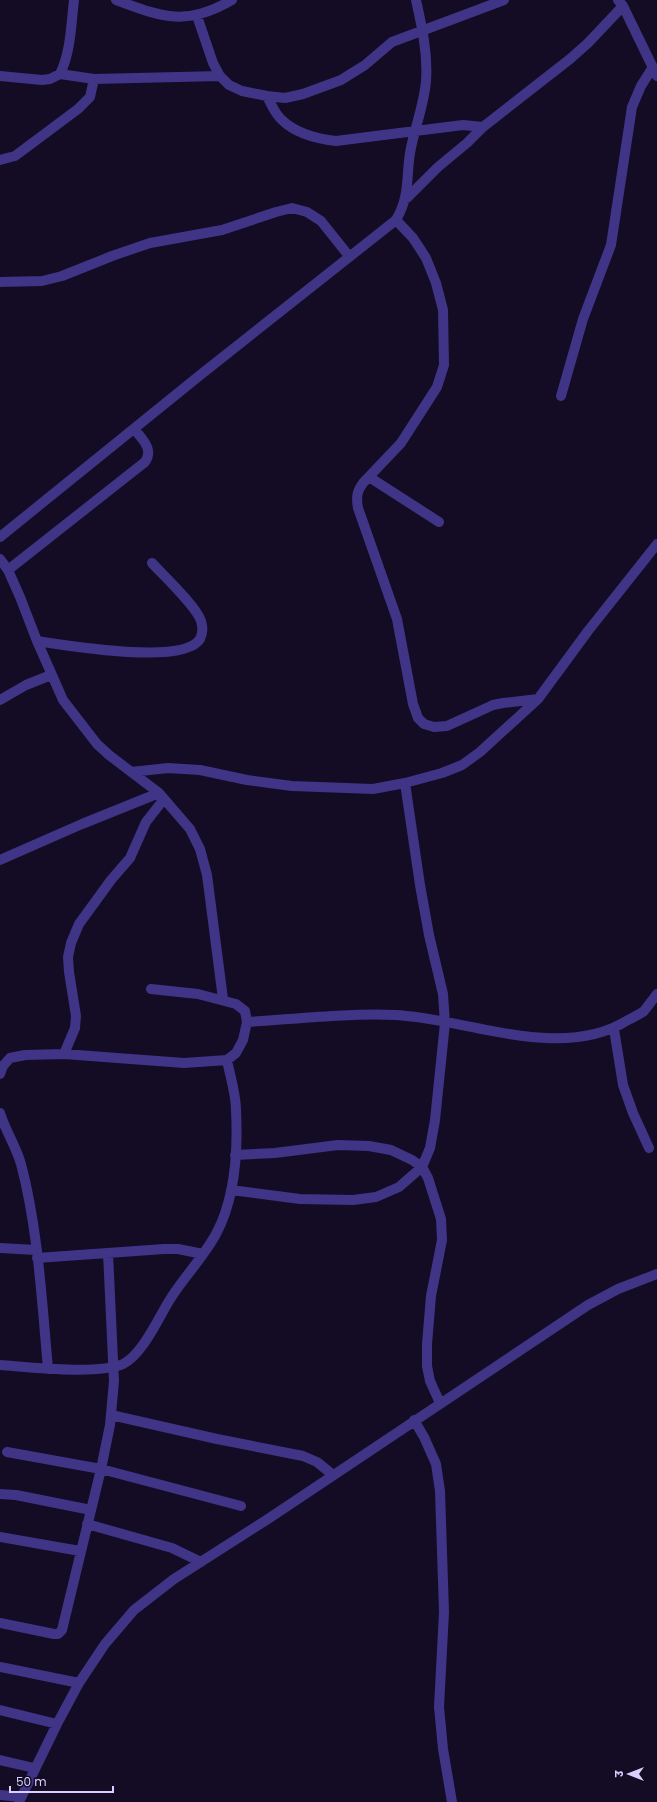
<svg xmlns="http://www.w3.org/2000/svg" width="657" height="1802" viewBox="0 0 657 1802" font-family="Poppins,'Noto Sans Devanagari',sans-serif">
<style>
.lines{fill:none;stroke-linecap:round;stroke-linejoin:round}
.minor{stroke:#403486;stroke-width:10}
</style>
<rect width="100%" height="100%" fill="#130c24"/>
<g class="lines">
<path class="minor" d="M116 0C162 17 186 27 232 0
M618 0 623 6 657 76
M197 16 213 63 220 76 229 85 242 91 267 96 285 98 303 94 341 80 365 65 392 42 504 0
M60 74C71 51 71 25 74 0
M0 76 42 80 50 79 60 74 94 79 220 76
M267 96C271 104 275 114 282 120 295 133 318 139 336 141L463 125 483 127
M0 160 15 156 78 109 90 97 94 79
M407 198 438 167 467 143 483 127 570 59 588 43 623 6
M396 220 413 238 426 258 436 283 443 310 444 365 437 387 401 443 363 483C357 491 356 497 358 508L397 619 413 704 418 718 424 724 434 727 447 726 493 705 503 703 538 699
M0 282 42 281 62 276 112 256 150 243 222 230 276 212 292 208 307 212 321 221 349 256
M561 396 583 319 611 245 632 107 641 86 653 67
M369 477 439 522
M0 537 199 376 396 220C410 196 406 179 410 153 414 129 424 106 426 81 428 54 422 27 416 0
M0 559 8 570 20 597 37 641 63 700 97 744 109 755 159 793 190 829 200 849 207 875 223 999
M8 570 145 462C154 449 142 439 134 429
M37 641C65 645 183 666 200 639 203 633 203 627 201 621 197 607 163 575 152 563
M0 700 26 685 51 675
M131 772 168 768 200 770 247 780 292 786 373 789 405 783 442 773 462 765 480 752 538 699 588 631 657 544
M0 860 82 824 159 793
M247 1022C297 1019 347 1013 396 1015 469 1019 561 1062 628 1020 633 1017 639 1015 644 1011 648 1006 653 999 657 994
M614 1029 623 1085 633 1113 649 1148
M64 1054 75 1028 76 1016 69 972 68 957 71 943 79 924 111 880 130 858 146 822 164 799
M0 1074 3 1066 10 1058 25 1055 64 1054 184 1063 227 1060 236 1053 243 1040 247 1022 245 1011 236 1004 198 994 151 989
M0 1113C5 1130 16 1146 21 1164 38 1228 42 1302 48 1369
M235 1155 275 1153 338 1145 369 1146 391 1150 412 1160 422 1167 428 1178 441 1219 442 1240 431 1296 427 1344V1366L430 1381 440 1403
M231 1190 300 1199 353 1200 376 1197 399 1187 422 1167 430 1148 435 1120 445 1023 443 994 429 935 420 885 405 783
M0 1248 36 1250
M37 1258 164 1249H178L203 1254
M0 1365C29 1367 98 1375 123 1364 142 1355 158 1319 169 1301 183 1278 203 1258 216 1234 235 1199 238 1150 236 1110 236 1094 230 1076 227 1060
M111 1415 217 1439 303 1456 317 1462 333 1475
M414 1420 424 1437 436 1464 440 1491 444 1612 439 1707 443 1749 452 1802
M7 1452 101 1469 241 1506
M0 1494 16 1495 91 1510
M87 1524 172 1548 201 1562
M0 1537 80 1551
M0 1623 54 1634H58L62 1630 101 1469 110 1425 114 1381 108 1253
M0 1667 79 1683
M0 1710 57 1724
M0 1760 34 1768
M0 1795 21 1797
M19 1802 57 1724 79 1683 105 1644 134 1610 174 1579 268 1519 588 1305 618 1289 657 1274"/>
</g>
<g transform="translate(629 1774) rotate(270)" stroke="#130c24" stroke-width="3" paint-order="stroke">
<path d="M0-3L7 15L0 10L-7 15Z" fill="#dacfff"/>
<text y="-6" font-size="11" font-weight="bold" text-anchor="middle" fill="#dacfff">उ</text>
</g>
<path d="M10 1786v6h103v-6" fill="none" stroke="#dacfff" stroke-width="2"/>
<text x="16" y="1786" font-size="12" fill="#dacfff" stroke="#130c24" stroke-width="3" paint-order="stroke">50 m</text>
</svg>
